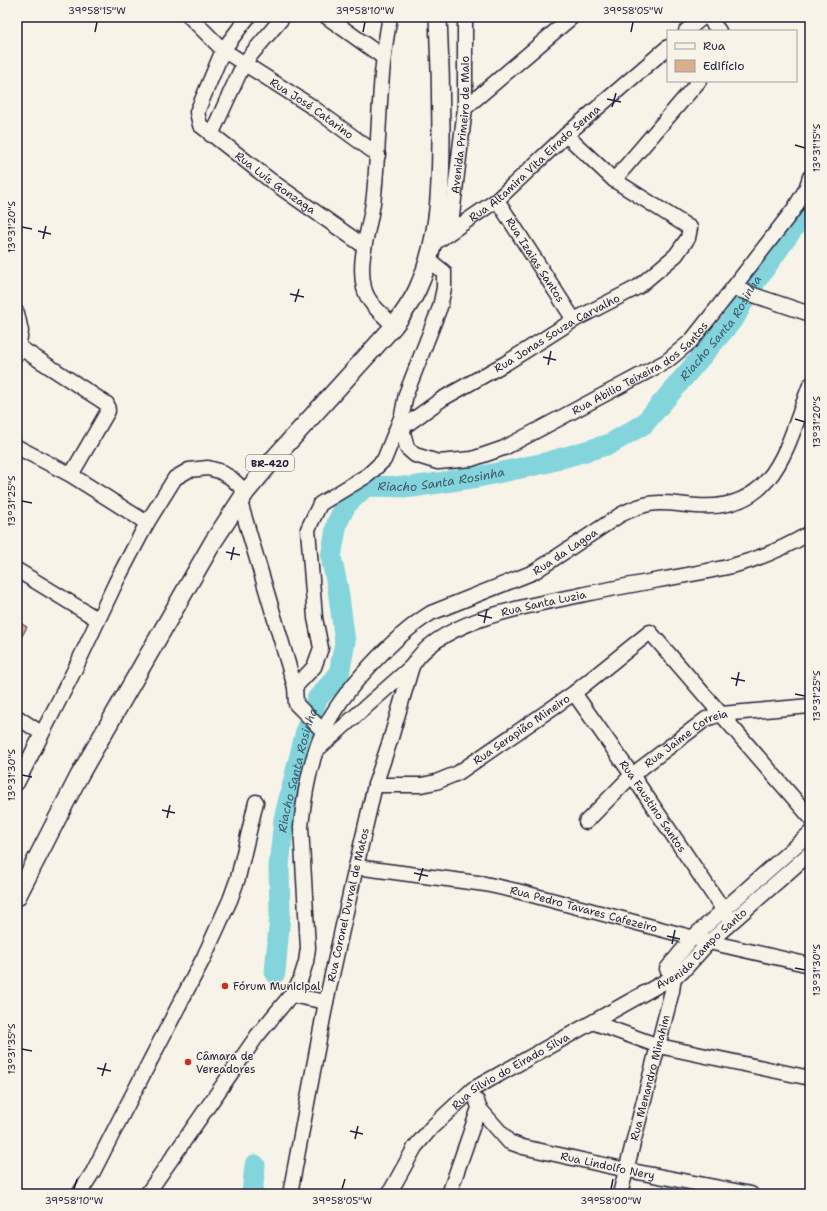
<svg xmlns="http://www.w3.org/2000/svg" width="827" height="1211" viewBox="0 0 827 1211" font-family="'Shantell Sans',sans-serif">
<style>
.lines{fill:none;stroke-linecap:round;stroke-linejoin:round}
.river{stroke:#83d5db;stroke-width:21}
.building{fill:#daaf8b;stroke:#22223b}
.minor-casing{stroke:#22223b;stroke-width:17}
.major-casing{stroke:#22223b;stroke-width:20}
.minor{stroke:#f7f3e8;stroke-width:14}
.major{stroke:#f7f3e8;stroke-width:17}
.ticks{fill:none;stroke:#22223b;stroke-width:1.5}
.poi-dot{fill:#c8321e;stroke:#f7f3e8;stroke-width:1.5}
.labels{text-anchor:middle;dominant-baseline:central;stroke-width:3;stroke-linejoin:round;paint-order:stroke}
.shield{fill:#f7f3e8;stroke:#62616f;stroke-width:1}
.shield-label{font-size:10px;font-weight:bold;fill:#22223b}
.street-label{font-size:11px;fill:#22223b;stroke:#f7f3e8}
.poi-label{font-size:11px;fill:#22223b;stroke:#f7f3e8;text-anchor:start}
.water-label{font-size:12px;font-style:italic;fill:#3f586b;stroke:#f7f3e8}
.neatline{fill:none;stroke:#22223b;stroke-width:1.5}
.ticks-label{font-size:10px;text-anchor:middle;fill:#22223b}
</style>
<rect width="100%" height="100%" fill="#f7f3e8"/>
<filter id="ink" filterUnits="userSpaceOnUse"><feTurbulence type="fractalNoise" baseFrequency=".025" numOctaves="2"/><feDisplacementMap in="SourceGraphic" scale="8" xChannelSelector="R" yChannelSelector="G"/><feConvolveMatrix kernelMatrix="1 2 1 2 8 2 1 2 1" color-interpolation-filters="sRGB"/></filter>
<g filter="url(#ink)">
<g class="lines">
<g class="river">
<path id="s1" d="M275 973 280 915 279 867 284 819 307 727 317 699 339 674 345 642 338 589 331 557 337 523 346 505 366 486 412 487 478 477 545 463 610 444 644 424 735 317 750 289 797 223 810 200"/>
<path d="M252 1194 255 1165"/>
</g>
</g>
<path class="building" d="M20 623 27 627 17 645V627Z"/>
<g class="lines">
<defs>
<g id="minor">
<path id="s2" d="M190 17 223 50 311 106 378 155"/>
<path id="s3" d="M248 17 223 50 197 112 200 125 270 180 364 246"/>
<path d="M327 17 383 57"/>
<path d="M390 17C378 76 380 136 374 195 371 227 357 257 364 288 368 304 383 315 394 326"/>
<path d="M708 17 719 31"/>
<path d="M686 31 703 17"/>
<path d="M465 108 572 17"/>
<path d="M211 135 244 63 283 17"/>
<path d="M614 180 699 81"/>
<path id="s4" d="M497 200 574 320"/>
<path id="s5" d="M450 232 465 108V17"/>
<path id="s6" d="M433 244 497 200 566 135 668 47"/>
<path id="s7" d="M429 260 444 272V288L440 307 406 394 402 415V428L407 448 415 455 438 462 472 459 504 448 667 361 691 341 733 288 794 209 806 189 810 177"/>
<path d="M733 288 810 314"/>
<path d="M17 313 21 331 17 354"/>
<path d="M19 347 107 404 108 411 71 475"/>
<path id="s8" d="M402 428 442 399 506 363 574 320 638 287 676 255 688 238 690 228 614 180 566 135"/>
<path d="M17 447 71 475 147 523"/>
<path d="M240 502 295 687 296 704 323 731"/>
<path d="M17 570 97 619"/>
<path d="M295 687 314 667 321 648 315 618 308 529 320 504 368 475 384 460 401 418"/>
<path id="s9" d="M574 693 632 775 731 921"/>
<path d="M17 717 41 733"/>
<path id="s10" d="M318 749 412 666C439 619 532 605 581 595 631 584 682 577 732 566 759 559 786 547 810 533"/>
<path d="M17 783 75 669 116 582 147 523 175 478 189 470 208 468 219 471 231 478 246 492"/>
<path id="s11" d="M375 785H421L436 782 458 773 574 693 650 632 810 817"/>
<path id="s12" d="M586 822 632 775 706 719 721 714 810 706"/>
<path id="s13" d="M356 867 485 884 517 891 709 942 810 965"/>
<path d="M667 969 693 937 810 833"/>
<path d="M291 995 326 1002"/>
<path d="M595 1023 659 1046 810 1078"/>
<path id="s14" d="M479 1108 509 1142 523 1147 627 1170 751 1194"/>
<path d="M79 1194 93 1172 120 1119 204 957 230 900 238 878 256 802"/>
<path id="s15" d="M147 1194 257 1036 291 995 300 981 306 962 308 948 301 827C304 795 310 760 324 730 341 692 395 635 431 613L534 572 620 515C652 498 662 503 697 506 777 512 787 444 810 385"/>
<path id="s16" d="M290 1194 326 1002 356 867 375 785 390 741 412 666"/>
<path id="s17" d="M389 1194 415 1147 432 1127 473 1089 682 972 709 942 810 853"/>
<path d="M449 1194 479 1108 477 1101"/>
<path id="s18" d="M620 1194 672 991 674 977 672 962"/>
</g>
<path id="major" d="M17 897 79 776 213 542 246 492 277 455 394 326C403 314 412 302 418 288 440 239 441 185 441 133 441 94 440 56 438 17"/>
</defs>
<use href="#minor" class="minor-casing"/>
<use href="#major" class="major-casing"/>
<use href="#minor" class="minor"/>
<use href="#major" class="major"/>
</g>
</g>
<path class="ticks" d="M95 32 97 22M363 32 365 22M631 32 633 22M607 99 621 102M612 107 616 93M795 145 805 148M22 227 32 229M38 231 51 234M43 239 46 226M290 294 304 297M295 302 299 289M543 357 556 360M548 365 551 351M795 419 805 422M22 501 32 503M226 552 240 555M231 560 234 547M478 615 492 618M484 623 487 609M731 678 745 681M736 686 739 672M795 694 805 696M22 775 32 777M162 810 175 813M167 818 170 805M414 873 428 876M419 881 423 868M667 936 680 939M672 944 675 930M795 968 805 970M22 1049 32 1051M97 1068 111 1071M102 1076 106 1063M350 1131 363 1134M355 1139 358 1126M74 1189 77 1179M342 1189 345 1179M611 1189 613 1179"/>
<g class="poi-dot">
<circle cx="225" cy="986" r="4"/>
<circle cx="188" cy="1062" r="4"/>
</g>
<g class="labels">
<rect class="shield" x="246" y="455" width="48" height="16" rx="3"/>
<g class="shield-label">
<text x="270" y="463">BR-420</text>
</g>
<g class="street-label">
<text stroke="none"><textPath href="#s2" startOffset="153">Rua José Catarino</textPath></text>
<text stroke="none"><textPath href="#s5" startOffset="108">Avenida Primeiro de Maio</textPath></text>
<text stroke="none"><textPath href="#s6" startOffset="130">Rua Altamira Vita Eirado Senna</textPath></text>
<text stroke="none"><textPath href="#s3" startOffset="217">Rua Luís Gonzaga</textPath></text>
<text stroke="none"><textPath href="#s4" startOffset="71">Rua Izaias Santos</textPath></text>
<text stroke="none"><textPath href="#s8" startOffset="182">Rua Jonas Souza Carvalho</textPath></text>
<text stroke="none"><textPath href="#s7" startOffset="464">Rua Abilio Teixeira dos Santos</textPath></text>
<text stroke="none"><textPath href="#s15" startOffset="826">Rua da Lagoa</textPath></text>
<text stroke="none"><textPath href="#s10" startOffset="275">Rua Santa Luzia</textPath></text>
<text stroke="none"><textPath href="#s11" startOffset="162">Rua Serapião Mineiro</textPath></text>
<text stroke="none"><textPath href="#s12" startOffset="132">Rua Jaime Correia</textPath></text>
<text stroke="none"><textPath href="#s9" startOffset="138">Rua Faustino Santos</textPath></text>
<text stroke="none"><textPath href="#s16" startOffset="295">Rua Coronel Durval de Matos</textPath></text>
<text stroke="none"><textPath href="#s13" startOffset="232">Rua Pedro Tavares Cafezeiro</textPath></text>
<text stroke="none"><textPath href="#s17" startOffset="405">Avenida Campo Santo</textPath></text>
<text stroke="none"><textPath href="#s17" startOffset="177">Rua Silvio do Eirado Silva</textPath></text>
<text stroke="none"><textPath href="#s18" startOffset="120">Rua Menandro Minahim</textPath></text>
<text stroke="none"><textPath href="#s14" startOffset="147">Rua Lindolfo Nery</textPath></text>
</g>
<g class="poi-label">
<text x="233" y="986">Fórum Municipal</text>
<text x="196" y="1056">Câmara de<tspan x="196" dy="13">Vereadores</tspan></text>
</g>
<g class="water-label">
<text stroke="none"><textPath href="#s1" startOffset="925">Riacho Santa Rosinha</textPath></text>
<text stroke="none"><textPath href="#s1" startOffset="589">Riacho Santa Rosinha</textPath></text>
<text stroke="none"><textPath href="#s1" startOffset="205">Riacho Santa Rosinha</textPath></text>
</g>
</g>
<rect width="827" height="1211" fill="none" stroke="#f7f3e8" stroke-width="44"/>
<rect x="667" y="30" width="130" height="52" fill="#f7f3e8" stroke="#a29fa3"/>
<rect x="675" y="43" width="20" height="6" fill="#f7f3e8" stroke="#a29fa3"/>
<text x="703" y="50" font-size="12" fill="#22223b">Rua</text>
<rect x="675" y="60" width="20" height="12" fill="#daaf8b" stroke="#a29fa3"/>
<text x="703" y="70" font-size="12" fill="#22223b">Edifício</text>
<rect x="22" y="22" width="783" height="1167" class="neatline"/>
<g class="ticks-label">
<text x="97" y="14">39°58'15"W</text>
<text x="365" y="14">39°58'10"W</text>
<text x="633" y="14">39°58'05"W</text>
<text transform="translate(816 148) rotate(-90)" y="4">13°31'15"S</text>
<text transform="translate(11 227) rotate(-90)" y="4">13°31'20"S</text>
<text transform="translate(816 422) rotate(-90)" y="4">13°31'20"S</text>
<text transform="translate(11 501) rotate(-90)" y="4">13°31'25"S</text>
<text transform="translate(816 696) rotate(-90)" y="4">13°31'25"S</text>
<text transform="translate(11 775) rotate(-90)" y="4">13°31'30"S</text>
<text transform="translate(816 970) rotate(-90)" y="4">13°31'30"S</text>
<text transform="translate(11 1049) rotate(-90)" y="4">13°31'35"S</text>
<text x="74" y="1204">39°58'10"W</text>
<text x="342" y="1204">39°58'05"W</text>
<text x="611" y="1204">39°58'00"W</text>
</g>
</svg>
